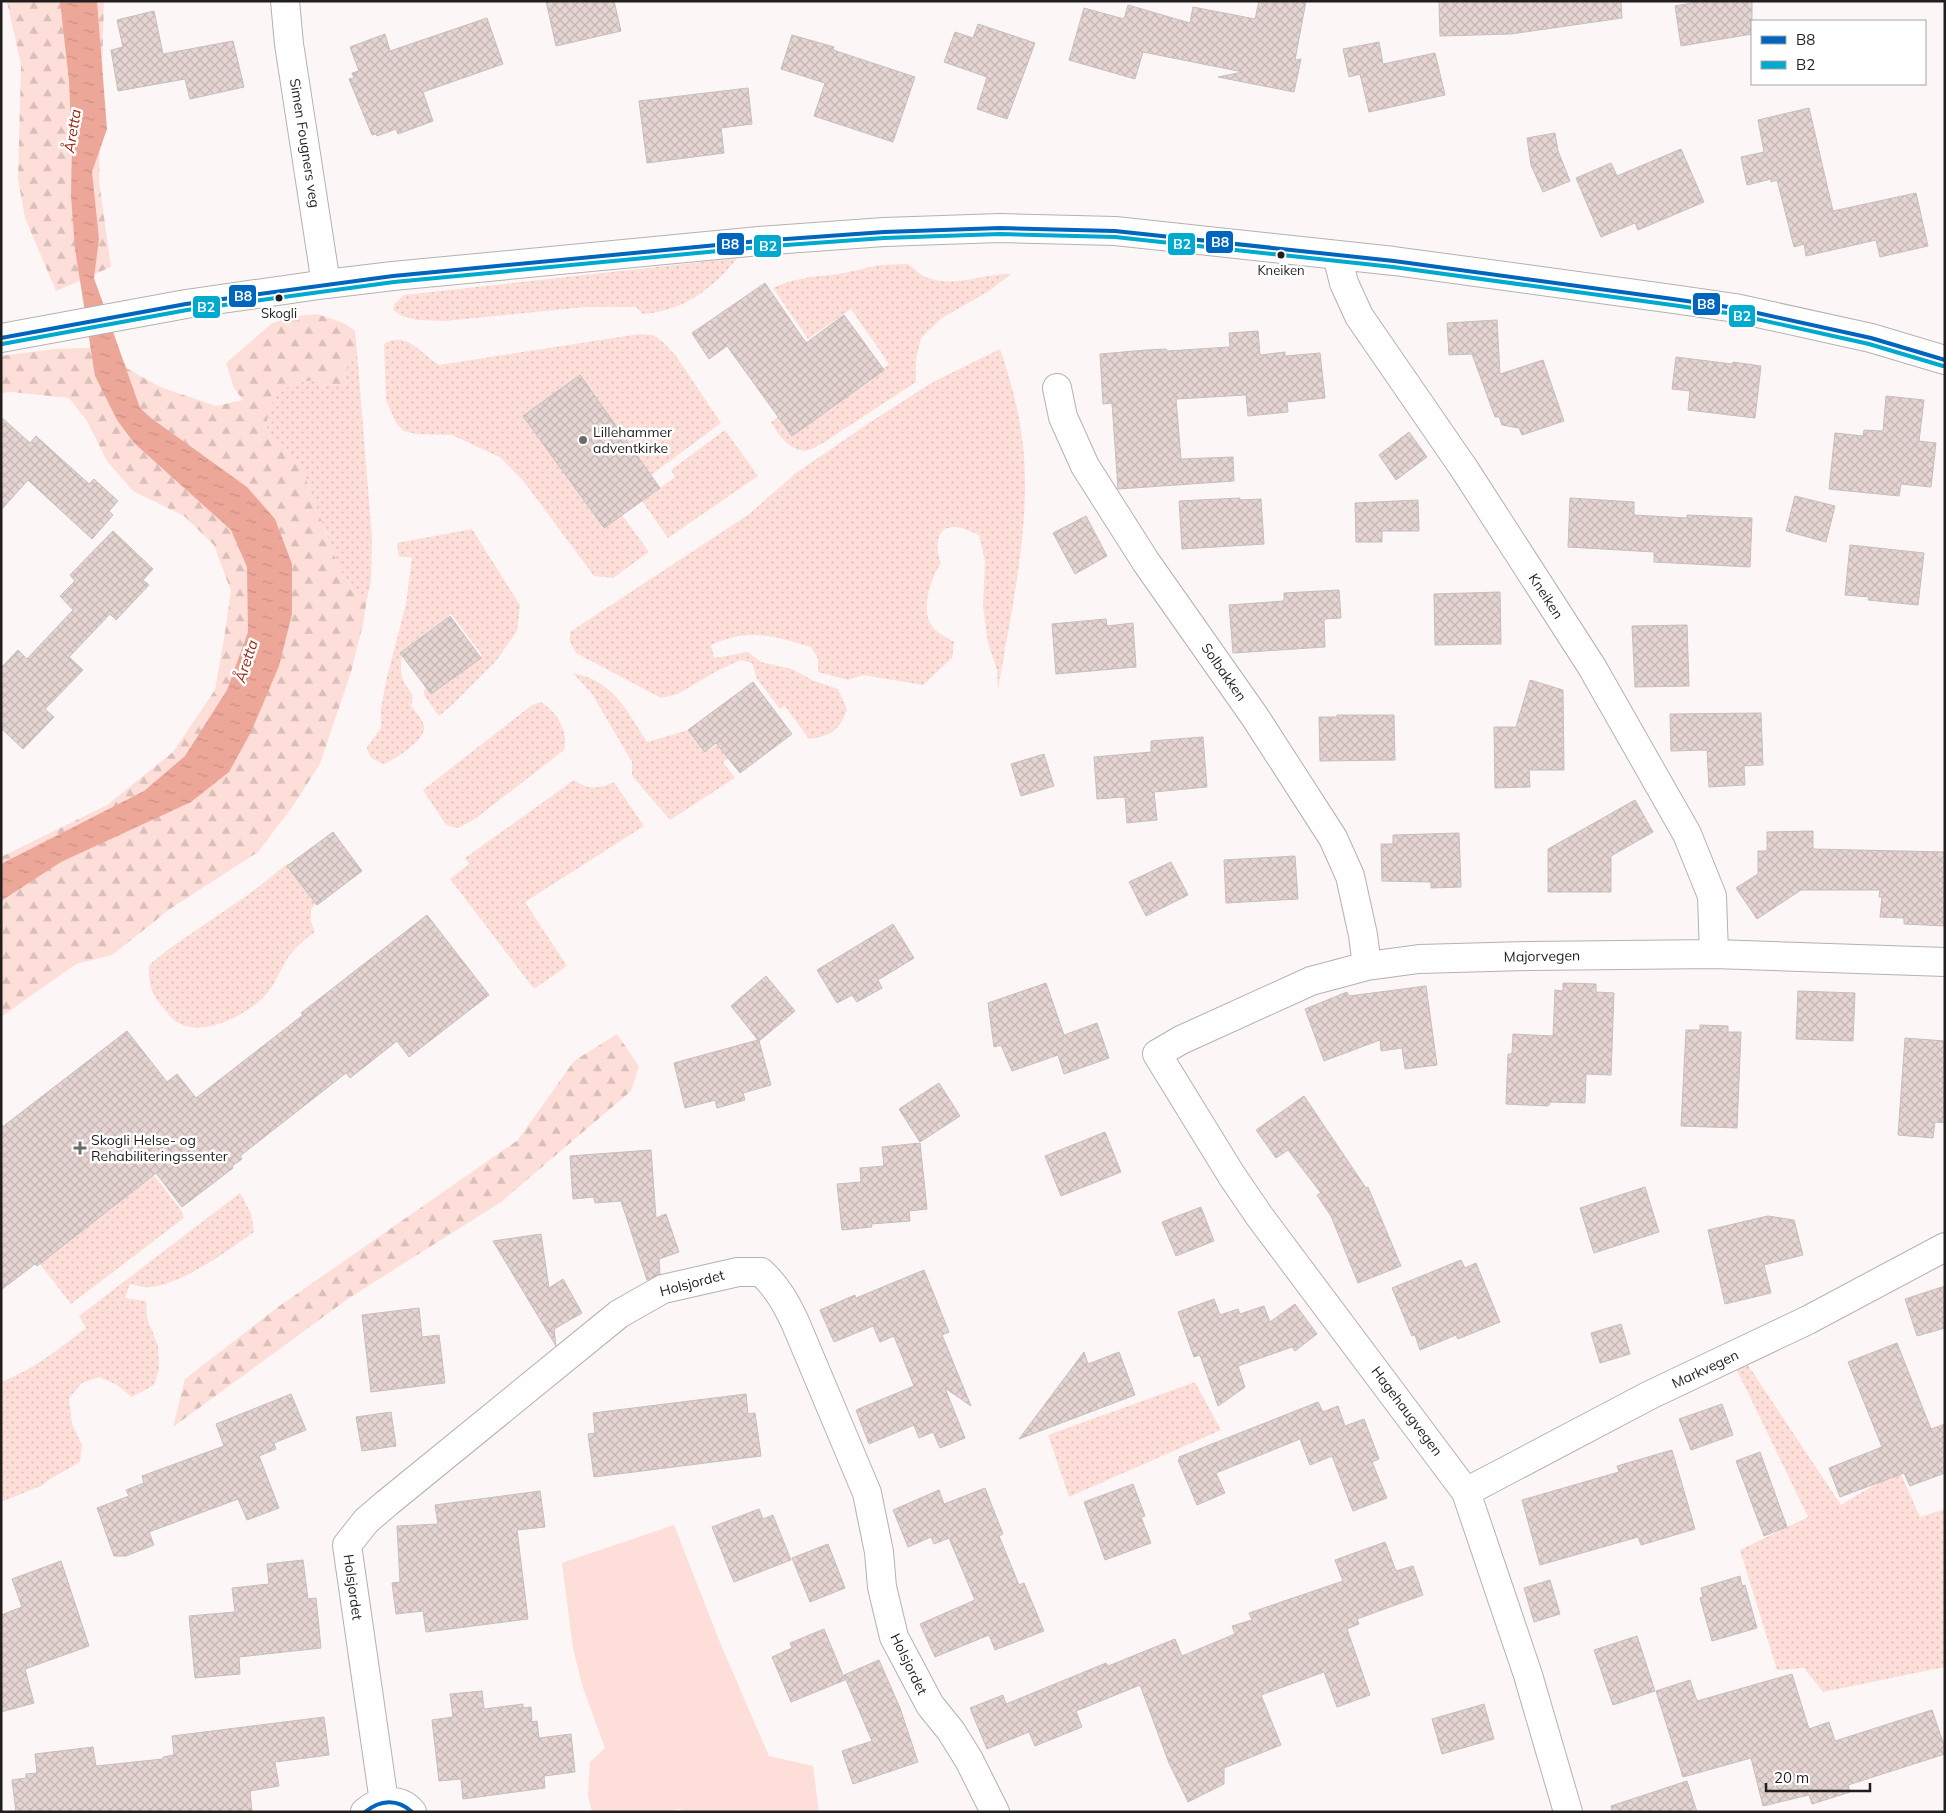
<svg xmlns="http://www.w3.org/2000/svg" width="1946" height="1813" viewBox="0 0 1946 1813" font-family="Mulish,sans-serif">
<style>
.grass{fill:url(#grass-dots)}
.forest{fill:url(#forest-firs)}
.park{fill:#fdded8}
.water{fill:url(#water-ripples)}
.building{fill:url(#building-cross-hatch);stroke:#c4c0bf}
.lines{fill:none;stroke-linecap:round;stroke-linejoin:round}
.minor-casing{stroke:#b5b1b0;stroke-width:30}
.tertiary-casing{stroke:#b5b1b0;stroke-width:30}
.minor{stroke:#fffefe;stroke-width:28}
.tertiary{stroke:#fffefe;stroke-width:28}
.bus-1-casing{stroke:#fff;stroke-width:8}
.bus-2-casing{stroke:#fff;stroke-width:8}
.bus-1{stroke:#0065bd;stroke-width:4}
.bus-2{stroke:#00a9ce;stroke-width:4}
.bus-dot{fill:#211e1d;stroke:#fff;stroke-width:2}
.poi-dot{fill:#6e6a69;stroke:#fff;stroke-width:2}
.labels{text-anchor:middle;dominant-baseline:central;stroke-width:5;stroke-linejoin:round;paint-order:stroke}
.bus-label{font-size:13px;fill:#211e1d;stroke:#fff}
.street-label{font-size:14px;fill:#211e1d;stroke:#fff}
.poi-label{font-size:14px;fill:#211e1d;stroke:#fff;text-anchor:start}
.water-label{font-size:15px;font-style:italic;fill:#992612;stroke:#fff}
.line-badge{stroke:#fff;stroke-width:2}
.badge-label{font-size:14px;text-anchor:middle;font-weight:bold;fill:#fff}
</style>
<defs>
<pattern id="grass-dots" width="8" height="8" patternUnits="userSpaceOnUse" patternTransform="scale(1.25)"><rect width="8" height="8" fill="#fdded8"/><path d="M2 2h.1M6 6h.1" fill="none" stroke="#d9beb9" stroke-width="1.8" stroke-linecap="round"/></pattern>
<pattern id="forest-firs" width="22" height="20" patternUnits="userSpaceOnUse" patternTransform="scale(1.25)"><rect width="22" height="20" fill="#fdded8"/><path d="M5 1l3.5 6h-7zM16 11l3.5 6h-7z" fill="#d9beb9"/></pattern>
<pattern id="water-ripples" width="26" height="14" patternUnits="userSpaceOnUse" patternTransform="scale(1.25)"><rect width="26" height="14" fill="#eda799"/><path d="M2 4q2-2 4 0t4 0M15 11q2-2 4 0t4 0" fill="none" stroke="#cb8f83"/></pattern>
<pattern id="building-cross-hatch" width="8" height="8" patternUnits="userSpaceOnUse" patternTransform="scale(1.25)"><rect width="8" height="8" fill="#e5d4d1"/><path d="M0 0l8 8M0 8l8-8" fill="none" stroke="#c4b6b3"/></pattern>
</defs>
<rect width="100%" height="100%" fill="#fcf7f6"/>
<path class="grass" d="M737 258C713 289 683 311 643 314L636 307H585L445 321 417 320 402 316 393 310 395 303 404 295Z
M908 264C914 268 921 276 928 278 954 288 984 273 1011 274L989 291 942 318 921 338 916 359V382L823 443C819 445 813 449 808 450 791 454 778 434 771 422L783 413 796 431 889 364 851 309 808 339 773 288 787 282 810 277 840 274 879 265Z
M639 334 653 335 663 342 676 356 721 423 651 475 580 375 524 416 603 528 622 515 649 552 613 578 594 576 525 483 501 458 452 435 416 434 404 431 396 423 386 400 384 344C407 330 422 355 439 365Z
M1000 349C1012 383 1021 419 1024 456 1030 531 1010 616 998 690L997 670 988 643 983 607 985 561 979 535C972 532 964 528 956 527 935 525 935 549 941 563 932 576 921 607 930 623 935 632 946 637 954 642L952 658 923 685 863 675 848 680 818 672V659L811 647C771 635 751 628 711 645L714 658 748 652 761 662 792 669 814 681 838 689 847 709C839 731 833 735 809 739L785 706 780 709 757 679 752 663 740 660 715 672 678 694 661 698 576 653 570 642V632L748 515 796 473 869 423 933 382Z
M357 352 372 538 371 582 367 598 357 596 339 568 300 463 266 431 268 410 277 395 293 383 315 380 327 385 343 384 348 364Z
M725 430 758 476 668 538 642 501 675 477 671 470Z
M472 529 520 605 517 631 496 661 451 706 439 716 424 695V690L429 687 433 692 482 655 451 614 402 651C402 660 399 672 403 680 408 692 416 691 411 706 416 712 423 719 424 727 426 740 395 759 384 764 374 760 369 759 367 747L381 728V709L386 681 406 604 412 557H399L397 543Z
M573 673C580 675 589 677 596 681 619 693 633 720 647 742L692 729 708 751 721 742 732 756 723 762 735 778 670 820 632 776V762L592 694Z
M541 702C557 712 569 731 564 750L475 819 458 828 446 825 423 790 532 705Z
M574 780C586 790 600 789 614 782L644 826 525 902 567 966 534 989 450 879 469 864 465 858Z
M288 863 317 903 311 909V922L315 932C304 940 294 948 286 961 279 973 274 986 264 997 244 1017 193 1043 170 1016 154 997 148 990 149 965L170 948 252 892Z
M153 1174 181 1210 184 1218 71 1304 39 1263Z
M240 1193 251 1213 254 1232C227 1251 182 1285 149 1287 143 1288 136 1285 130 1284L125 1298 146 1301 147 1318 158 1346 159 1370 154 1385 132 1397 117 1385 99 1377 82 1383 69 1398 72 1424 82 1445 80 1462 50 1479 41 1486 1 1502V1382C33 1370 60 1348 86 1328L79 1316Z
M1746 1362 1841 1505 1899 1470 1920 1517 1945 1509V1667L1823 1692 1804 1668 1777 1670 1740 1550 1808 1517 1736 1368Z
M1195 1382 1221 1430 1069 1497 1048 1435Z"/>
<path class="forest" d="M7 1H104L99 181 111 267 56 291 25 218 18 179 21 65Z
M317 314 344 323 355 331 357 352 348 364 343 384 327 385 315 380 293 383 277 395 268 410 266 431 300 463 339 568 357 596 367 598 363 625 351 672 320 764 293 806 258 852 170 909 112 955 76 964 1 1017V857L107 805 173 752 215 690 225 632 231 591 214 545 184 516 133 491 107 461 87 421 69 398 12 392 1 393V356L55 349 115 347 128 369 160 387 216 406 243 400 234 388 226 363 271 324 288 317Z
M617 1034 639 1066 631 1091 501 1202 349 1298 173 1427 185 1379 278 1307 518 1140 574 1061Z"/>
<path class="park" d="M674 1525 721 1645 769 1756 813 1766 819 1812H684L680 1809 664 1812H592L588 1795 590 1762 605 1748 582 1685 573 1648 562 1563Z"/>
<path class="water" d="M60 1H97L107 129 92 172 99 239 94 278 140 408 151 418 247 487 275 519 292 564V614L279 666 251 732 229 772 191 802 61 862 1 901V864L144 791 185 756 227 690 248 632 247 567 231 530 134 443 117 420 95 376 75 249 71 196 72 149 69 81Z"/>
<path class="building" d="M546 1H614L621 31 556 46Z
M1259 1H1306L1295 60 1301 59 1294 92 1218 77 1243 72 1143 52 1135 79 1069 60 1084 8 1124 19 1128 5 1190 23 1193 7 1255 19Z
M1439 1H1621L1622 18 1511 34 1440 36Z
M1702 1H1752V34L1681 46 1675 6Z
M154 11 163 54 233 41 244 87 190 99 185 79 118 91 111 50 123 47 117 20Z
M487 18 503 64 423 92 433 121 398 134 396 129 377 136 376 134 372 135 349 79 354 78 352 73 359 71 350 47 385 34 390 51Z
M978 24 1035 43 1007 119 977 109 987 77 944 62 955 32 973 38Z
M792 35 834 47 833 50 915 77 893 142 814 116 825 83 781 69Z
M1379 42 1383 64 1435 53 1445 95 1369 112 1360 74 1349 77 1343 49Z
M748 88 752 124 721 128 724 153 647 163 639 101Z
M1809 108 1833 211 1916 193 1928 246 1880 257 1876 240 1806 256 1804 244 1794 247 1777 180 1771 182V179L1747 185 1741 157 1764 152 1758 120Z
M1555 133 1558 151 1570 181 1543 192 1531 165 1527 138Z
M1681 149 1704 202 1638 230 1635 223 1601 237 1576 178 1611 163 1617 176Z
M765 283 806 343 844 315 884 370 792 436 727 346 709 359 692 333Z
M1497 320 1500 374 1543 360 1564 421 1522 435 1519 428 1502 425 1499 417H1495L1472 354 1449 355 1447 323Z
M1258 331 1260 355 1285 352V356L1320 353 1325 398 1287 402 1288 412 1248 416 1246 395 1176 399 1181 459 1233 457 1234 481 1118 489 1112 403 1103 404 1100 354 1147 350 1166 349 1167 351 1230 347 1229 333Z
M1676 357 1732 364 1733 362 1761 366 1755 418 1688 410 1690 391 1672 389Z
M580 375 660 488 604 528 523 416Z
M1886 396 1924 400 1919 441 1936 443 1931 487 1901 484 1899 496 1829 489 1835 433 1863 436 1864 430 1883 431Z
M1 417 30 443 36 436 89 484 94 479 118 501 109 511 113 515 92 539 28 480 1 510Z
M1409 432 1427 457 1396 480 1379 455Z
M1795 496 1835 506 1826 542 1786 531Z
M1240 498V500L1261 499 1264 544 1182 549 1179 501Z
M1570 498 1634 502V515L1687 518V515L1752 518 1750 567 1654 562V552L1568 547Z
M1418 500 1419 531H1382V542H1356L1355 503Z
M1086 516 1107 556 1075 574 1053 533Z
M113 531 153 569 143 580 149 585 116 620 110 614 69 657 83 670 45 709 54 717 23 749 1 728V668L18 650 27 659 73 610 60 596 75 581 70 575Z
M1850 545 1924 553 1918 605 1868 600 1869 597 1845 595Z
M1339 590 1341 618 1324 619 1325 647 1233 653 1229 605 1284 601V593Z
M1500 592 1501 644 1435 645 1434 594Z
M450 616 481 658 431 694 400 653Z
M1106 619 1107 626 1133 623 1136 667 1056 674 1052 624Z
M1687 625 1689 686 1635 687 1632 626Z
M1530 680 1563 690 1564 770H1529L1530 787 1495 788 1494 727H1516Z
M753 682 792 734 740 773 716 743 705 752 688 730Z
M1761 713 1763 765 1744 766 1745 785 1709 787 1707 750 1671 751 1670 714Z
M1337 715H1394L1395 760 1320 761 1319 717H1337Z
M1203 737 1207 787 1154 792 1157 820 1127 823 1125 797 1097 799 1094 757 1151 752V741Z
M1044 754 1054 786 1021 796 1011 764Z
M1635 800 1653 832 1611 856V892H1548V849Z
M1813 831V849L1945 852V926L1904 924V918L1880 917 1882 897H1879L1880 890H1801L1757 919 1736 888 1758 874V851H1767V832Z
M333 832 362 871 317 905 287 866Z
M1459 833 1461 887 1431 888V882L1382 881 1381 844H1393V835Z
M1295 856 1298 899 1226 903 1224 860Z
M1171 862 1188 895 1146 916 1129 882Z
M427 915 489 995 409 1057 397 1041 350 1078 346 1073 240 1156 242 1159 232 1166 233 1168 182 1207 156 1173 37 1266 35 1264 1 1290V1128L127 1031 167 1082 177 1074 196 1098 303 1015 301 1013Z
M893 924 914 958 878 980 882 988 857 1002 852 995 837 1003 817 970Z
M766 976 795 1011 759 1041 771 1085 743 1093 745 1100 717 1108 715 1100 685 1108 674 1063 758 1040 731 1006Z
M1046 983 1064 1035 1097 1023 1109 1058 1064 1074 1058 1055 1012 1071 1001 1045 994 1047 988 1003Z
M1563 983 1596 984V992L1614 993 1611 1075 1586 1074 1585 1103 1550 1102 1549 1105 1548 1106 1506 1104 1508 1054H1512L1513 1034 1553 1036 1555 990 1563 991Z
M1426 986 1437 1065 1405 1069 1402 1048 1381 1051 1380 1040 1324 1061 1305 1009 1347 992 1349 996Z
M1798 991 1855 993 1853 1041 1796 1039Z
M1700 1025 1728 1026V1032H1741L1737 1128 1681 1126 1686 1030H1700Z
M1905 1038 1945 1041V1123L1935 1122 1933 1138 1898 1135Z
M939 1083 960 1116 920 1142 899 1109Z
M1304 1096 1366 1188 1368 1187 1401 1266 1358 1283 1331 1216 1317 1195 1321 1193 1288 1150 1276 1158 1256 1130Z
M1105 1132 1121 1172 1061 1196 1045 1156Z
M920 1143 927 1209 909 1211 910 1221 871 1224 872 1227 842 1230 837 1184 861 1182 860 1168 884 1166 882 1147Z
M651 1150 656 1218 666 1214 679 1252 659 1259 660 1274 647 1280 621 1201 595 1203 594 1197 573 1199 570 1156Z
M1645 1187 1659 1232 1594 1253 1580 1208Z
M1201 1207 1214 1241 1176 1256 1162 1222Z
M1768 1216 1794 1220 1803 1255 1764 1265 1771 1293 1725 1304 1708 1230Z
M541 1234 549 1288 563 1279 582 1313 554 1329 556 1346 493 1241Z
M1461 1260 1465 1268 1476 1263 1500 1322 1458 1339 1456 1335 1420 1350 1415 1335 1412 1336 1392 1288Z
M924 1270 949 1332 942 1335 971 1406 945 1388 965 1438 940 1448 933 1432 919 1438 914 1425 869 1444 856 1410 914 1386 894 1336 880 1342 873 1326 834 1342 820 1310 855 1295 856 1298Z
M1945 1286V1328L1917 1336 1905 1299Z
M1214 1299 1220 1315 1238 1309 1240 1314 1264 1306 1270 1322 1295 1304 1317 1334 1295 1351 1292 1347 1238 1366 1245 1387 1218 1406 1200 1355 1194 1357 1178 1312Z
M419 1308 422 1337 439 1335 445 1383 371 1392 362 1315Z
M1621 1324 1630 1354 1600 1363 1591 1333Z
M1897 1343 1931 1429 1945 1424V1473L1910 1486 1904 1473 1840 1497 1829 1468 1882 1447 1848 1362Z
M1084 1352 1088 1364 1119 1352 1135 1395 1019 1439Z
M291 1394 306 1430 274 1443 276 1449 259 1456 279 1508 247 1520 238 1499 149 1532 154 1545 126 1556H114L97 1508 129 1496 126 1490 144 1483 142 1476 224 1446 216 1424Z
M746 1394 748 1414 755 1413 761 1456 594 1477 588 1434 595 1433 593 1413Z
M1318 1402 1323 1412 1338 1406 1345 1426 1364 1419 1379 1459 1372 1462 1387 1498 1353 1511 1332 1456 1310 1465 1300 1439 1216 1473 1225 1493 1197 1505 1178 1460 1180 1459 1179 1457Z
M1722 1404 1733 1435 1691 1450 1679 1419Z
M391 1412 396 1446 362 1451 356 1417Z
M1672 1450 1695 1529 1641 1545 1638 1537 1540 1565 1522 1500 1619 1472 1617 1466Z
M1760 1452 1787 1527 1764 1536 1736 1461Z
M1133 1484 1145 1516 1141 1517 1151 1543 1105 1560 1084 1502Z
M985 1488 1003 1534 999 1536 1019 1585 1024 1583 1044 1631 995 1650 989 1635 935 1657 920 1624 975 1600 949 1538 934 1544 931 1537 908 1547 893 1510 939 1490 944 1504Z
M540 1491 545 1527 517 1530 528 1619 426 1632 423 1611 396 1614 392 1583 400 1582 397 1526 438 1524 435 1505Z
M759 1509 763 1519 773 1515 791 1560 734 1582 712 1527Z
M1385 1542 1396 1571 1413 1566 1423 1595 1357 1619 1359 1624 1347 1629 1370 1695 1337 1707 1324 1672 1261 1695 1281 1745 1224 1768V1784L1188 1802 1169 1763 1140 1685 1076 1711 1082 1727 1035 1746 1029 1732 987 1749 970 1708 1003 1695 1006 1704 1106 1663 1108 1666 1175 1639 1182 1656 1235 1634 1232 1626 1252 1620 1249 1613 1343 1581 1335 1560Z
M828 1544 845 1588 810 1602 792 1558Z
M303 1560 308 1599 316 1598 321 1648 239 1657 240 1674 195 1678 189 1616 235 1612 232 1588 269 1584 267 1564Z
M61 1561 89 1646 25 1669 34 1703 1 1712V1615L22 1607 12 1579Z
M1740 1576 1742 1586 1745 1585 1757 1628 1712 1641 1700 1598 1703 1597 1701 1588Z
M1550 1580 1560 1614 1534 1622 1524 1588Z
M824 1629 845 1680 791 1702 772 1657 792 1648 790 1643Z
M1637 1636 1655 1691 1613 1705 1594 1650Z
M879 1660 900 1708 918 1762 853 1784 842 1751 872 1741 844 1675Z
M1792 1674 1809 1729 1829 1722 1835 1741 1932 1710 1945 1748V1754L1848 1785 1850 1792 1812 1804 1809 1795 1763 1806 1751 1758 1683 1777 1656 1691 1690 1680 1697 1701Z
M482 1691 484 1709 523 1704V1708L531 1707 532 1722 537 1721 539 1738 571 1734 575 1772 544 1776 545 1788 463 1799 461 1779 439 1781 432 1720 453 1717 450 1694Z
M1484 1704 1494 1739 1442 1754 1432 1719Z
M324 1717 329 1755 275 1762 279 1786 250 1791 252 1812H16L12 1780 26 1778V1774L37 1773 35 1754 93 1747 96 1766 163 1759V1757L174 1755 172 1736Z
M1687 1781 1697 1812H1612L1611 1806Z"/>
<g class="lines">
<defs>
<path id="minor" d="M285 1 289 44 326 284
M1337 255 1344 283 1359 316 1465 470 1592 667 1687 834 1712 896 1714 954
M1057 388 1063 417 1085 466 1146 562 1255 717 1333 838 1350 876 1363 935 1367 966
M1466 1492 1650 1395 1808 1320 1945 1247
M384 1802 347 1545 366 1521 387 1503 619 1314 663 1289 738 1272H761C777 1287 786 1303 795 1322L867 1493 879 1552 882 1587 894 1637 930 1705 951 1731 969 1760 995 1812
M365 1812C378 1800 399 1797 412 1812
M1568 1812 1528 1675 1466 1492 1260 1217 1232 1176 1157 1054 1181 1040 1311 981 1367 966 1419 959 1529 956 1714 954 1945 962"/>
<path id="tertiary" d="M1 338 186 304 326 284 393 276 759 241 884 232 1000 228 1115 231 1394 261 1673 299 1735 308 1871 338 1945 360"/>
</defs>
<use href="#minor" class="minor-casing"/>
<use href="#tertiary" class="tertiary-casing"/>
<use href="#minor" class="minor"/>
<use href="#tertiary" class="tertiary"/>
<defs>
<path id="bus-1" d="M1 338 186 304 393 276 759 241 884 232 1000 228 1115 231 1394 261 1673 299 1735 308 1871 338 1945 360
M365 1812C380 1800 397 1798 412 1812"/>
<path id="bus-2" d="M2 344 187 310 394 282 760 247 884 238 1000 234 1115 237 1393 267 1672 305 1734 314 1869 344 1943 366"/>
</defs>
<use href="#bus-1" class="bus-1-casing"/>
<use href="#bus-2" class="bus-2-casing"/>
<use href="#bus-1" class="bus-1"/>
<use href="#bus-2" class="bus-2"/>
</g>
<g class="bus-dot">
<circle cx="1281" cy="255" r="4.5"/>
<circle cx="279" cy="298" r="4.5"/>
</g>
<g class="poi-dot">
<circle cx="583" cy="440" r="5"/>
<path d="M77.5 1140.5h5v5h5v5h-5v5h-5v-5h-5v-5h5z"/>
</g>
<g class="labels">
<g class="bus-label">
<text x="1281" y="270">Kneiken</text>
<text x="279" y="313">Skogli</text>
</g>
<g class="street-label">
<text transform="translate(305 143) rotate(81)">Simen Fougners veg</text>
<text transform="translate(1546 596) rotate(57)">Kneiken</text>
<text transform="translate(1224 672) rotate(55)">Solbakken</text>
<text transform="translate(1542 956) rotate(-1)">Majorvegen</text>
<text transform="translate(692 1283) rotate(-15)">Holsjordet</text>
<text transform="translate(1705 1369) rotate(-25)">Markvegen</text>
<text transform="translate(1407 1411) rotate(53)">Hagehaugvegen</text>
<text transform="translate(353 1587) rotate(82)">Holsjordet</text>
<text transform="translate(909 1664) rotate(64)">Holsjordet</text>
</g>
<g class="poi-label">
<text x="593" y="432">Lillehammer<tspan x="593" dy="16">adventkirke</tspan></text>
<text x="91" y="1140">Skogli Helse- og<tspan x="91" dy="16">Rehabiliteringssenter</tspan></text>
</g>
<g class="water-label">
<text transform="translate(72 131) rotate(-81)">Åretta</text>
<text transform="translate(246 661) rotate(-72)">Åretta</text>
</g>
</g>
<g class="line-badge">
<rect x="1205" y="230" width="29" height="24" rx="5" fill="#0065bd"/>
<rect x="716" y="232" width="29" height="24" rx="5" fill="#0065bd"/>
<rect x="1167" y="232" width="29" height="24" rx="5" fill="#00a9ce"/>
<rect x="753" y="234" width="29" height="24" rx="5" fill="#00a9ce"/>
<rect x="228" y="284" width="29" height="24" rx="5" fill="#0065bd"/>
<rect x="1692" y="292" width="29" height="24" rx="5" fill="#0065bd"/>
<rect x="192" y="295" width="29" height="24" rx="5" fill="#00a9ce"/>
<rect x="1728" y="304" width="28" height="24" rx="5" fill="#00a9ce"/>
</g>
<g class="badge-label">
<text x="1220" y="247">B8</text>
<text x="730" y="249">B8</text>
<text x="1182" y="249">B2</text>
<text x="768" y="251">B2</text>
<text x="243" y="301">B8</text>
<text x="1706" y="309">B8</text>
<text x="206" y="312">B2</text>
<text x="1742" y="321">B2</text>
</g>
<rect width="1946" height="1813" fill="none" stroke="#211e1d" stroke-width="5"/>
<rect x="1751" y="20" width="175" height="65" fill="#ffffff" stroke="#a6a5a5"/>
<rect x="1761" y="36" width="25" height="8" fill="#0065bd" stroke="#a6a5a5"/>
<text x="1796" y="45" font-size="15" fill="#211e1d">B8</text>
<rect x="1761" y="61" width="25" height="8" fill="#00a9ce" stroke="#a6a5a5"/>
<text x="1796" y="70" font-size="15" fill="#211e1d">B2</text>
<path d="M1766 1783v8h104v-8" fill="none" stroke="#211e1d" stroke-width="2.5"/>
<text x="1774" y="1783" font-size="15" fill="#211e1d" stroke="#ffffff" stroke-width="4" paint-order="stroke">20 m</text>
</svg>
